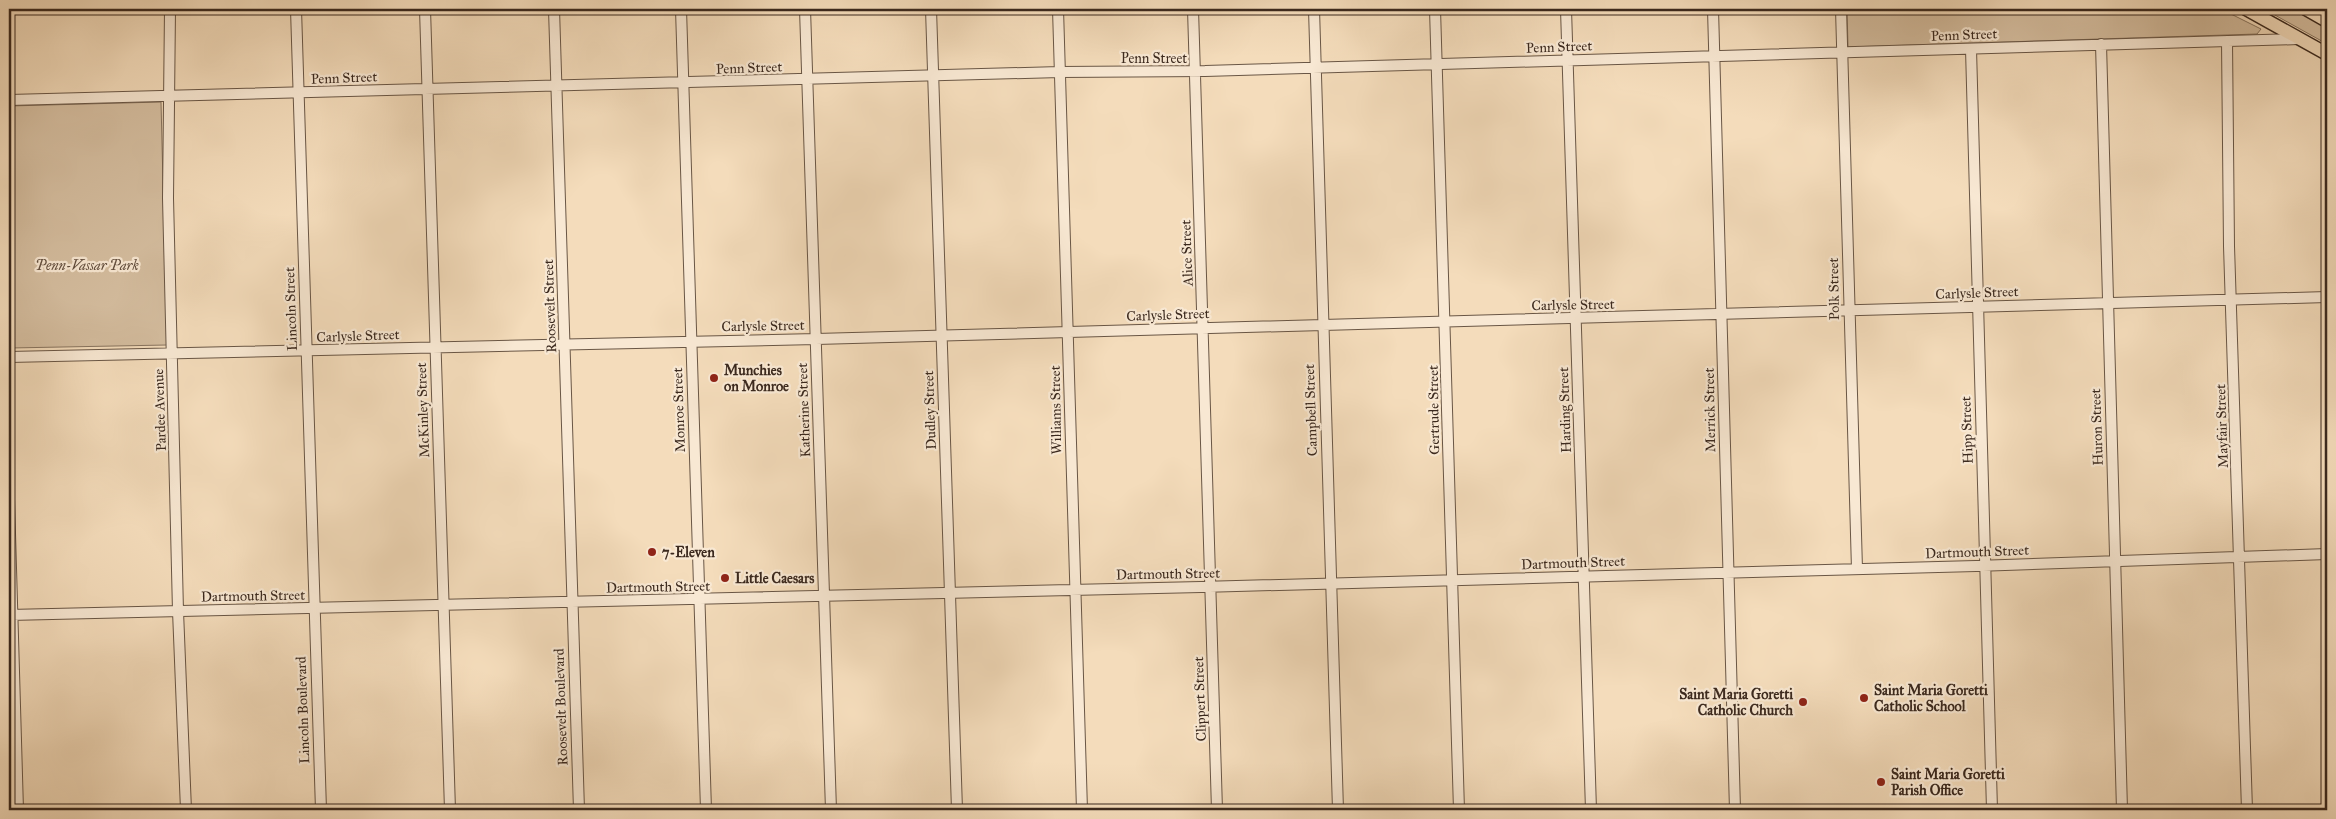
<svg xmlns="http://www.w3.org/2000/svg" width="2336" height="819" viewBox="0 0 2336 819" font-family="'IM FELL Great Primer',serif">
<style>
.green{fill:#d5bea0;stroke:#88745f}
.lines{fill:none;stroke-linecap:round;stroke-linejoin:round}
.minor-casing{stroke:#695645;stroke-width:12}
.major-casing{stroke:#3b291e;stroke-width:15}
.minor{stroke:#f8e8d3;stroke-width:10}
.major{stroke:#f4dcbb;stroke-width:12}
.poi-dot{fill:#8f2418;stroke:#f8e8d3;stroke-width:2}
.labels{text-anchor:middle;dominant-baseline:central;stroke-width:4.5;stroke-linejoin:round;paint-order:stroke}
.street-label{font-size:14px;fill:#3b291e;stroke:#f8e8d3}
.park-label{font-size:14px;font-style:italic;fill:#624e3e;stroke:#f8e8d3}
.poi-label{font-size:14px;font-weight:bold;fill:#3b291e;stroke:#f8e8d3;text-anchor:start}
</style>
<rect width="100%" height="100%" fill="#f4dcbb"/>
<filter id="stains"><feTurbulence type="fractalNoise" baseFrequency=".004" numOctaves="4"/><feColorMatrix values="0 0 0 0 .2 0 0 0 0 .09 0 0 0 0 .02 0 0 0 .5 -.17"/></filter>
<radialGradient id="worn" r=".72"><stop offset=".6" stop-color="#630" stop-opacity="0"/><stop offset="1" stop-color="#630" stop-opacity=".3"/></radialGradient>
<path class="green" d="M1847 9H2221L2261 29 2257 34 1848 47Z
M2264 9H2292L2327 28V44Z
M161 102 167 345 10 348 9 106Z"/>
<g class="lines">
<defs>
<path id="minor" d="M170 9 168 198 178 611 186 810
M296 9 321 810
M425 9 450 810
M554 9 579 810
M681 9 706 810
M805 9 831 810
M931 9 957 810
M1058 9 1082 810
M1193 9 1217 810
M1314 9 1338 810
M1435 9 1459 810
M1566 9 1591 810
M1713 9 1735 810
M1841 9 1857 569
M2227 41 2229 246 2247 810
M2101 44 2122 810
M1971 49 1992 810
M9 100 1060 72 1205 71 2299 39
M9 357 816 339 2327 297
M9 499 18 810
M9 615 1201 587 1976 566 2327 554"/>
<path id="major" d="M2246 9 2327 54
M2306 9 2327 21"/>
</defs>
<use href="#minor" class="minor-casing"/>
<use href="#major" class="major-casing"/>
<use href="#minor" class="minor"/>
<use href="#major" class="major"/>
</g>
<g class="poi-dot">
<circle cx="714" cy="378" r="5"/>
<circle cx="652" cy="552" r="5"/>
<circle cx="725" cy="578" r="5"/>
<circle cx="1864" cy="698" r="5"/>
<circle cx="1803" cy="702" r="5"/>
<circle cx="1881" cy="782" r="5"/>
</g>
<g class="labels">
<g class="street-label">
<text transform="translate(1964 35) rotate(-2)">Penn Street</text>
<text transform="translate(1559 47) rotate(-2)">Penn Street</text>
<text x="1154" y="58">Penn Street</text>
<text transform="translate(749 68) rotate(-2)">Penn Street</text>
<text transform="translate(344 78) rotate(-2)">Penn Street</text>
<text transform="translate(1187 253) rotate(-92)">Alice Street</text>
<text transform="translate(1834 289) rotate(-91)">Polk Street</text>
<text transform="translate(1977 293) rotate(-2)">Carlysle Street</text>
<text transform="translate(1573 305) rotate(-1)">Carlysle Street</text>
<text transform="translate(550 306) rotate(-92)">Roosevelt Street</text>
<text transform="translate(291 309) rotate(-92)">Lincoln Street</text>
<text transform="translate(1168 315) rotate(-2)">Carlysle Street</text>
<text transform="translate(763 326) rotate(-1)">Carlysle Street</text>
<text transform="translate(358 336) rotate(-2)">Carlysle Street</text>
<text transform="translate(160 410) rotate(-92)">Pardee Avenue</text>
<text transform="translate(423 410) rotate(-92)">McKinley Street</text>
<text transform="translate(679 410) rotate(-92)">Monroe Street</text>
<text transform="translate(804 410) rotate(-92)">Katherine Street</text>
<text transform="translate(930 410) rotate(-92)">Dudley Street</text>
<text transform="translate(1056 410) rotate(-91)">Williams Street</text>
<text transform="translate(1311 410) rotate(-92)">Campbell Street</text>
<text transform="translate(1434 410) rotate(-91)">Gertrude Street</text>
<text transform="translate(1565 410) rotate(-92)">Harding Street</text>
<text transform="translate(1710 410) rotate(-91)">Merrick Street</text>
<text transform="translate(2222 426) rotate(-92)">Mayfair Street</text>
<text transform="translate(2097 427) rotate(-92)">Huron Street</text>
<text transform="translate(1967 430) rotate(-92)">Hipp Street</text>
<text transform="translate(1977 552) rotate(-2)">Dartmouth Street</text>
<text transform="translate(1573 563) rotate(-2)">Dartmouth Street</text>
<text transform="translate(1168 574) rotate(-1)">Dartmouth Street</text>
<text transform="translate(658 587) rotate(-1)">Dartmouth Street</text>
<text transform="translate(253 596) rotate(-1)">Dartmouth Street</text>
<text transform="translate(1200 699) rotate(-92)">Clippert Street</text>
<text transform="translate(561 707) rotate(-92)">Roosevelt Boulevard</text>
<text transform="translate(303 710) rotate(-92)">Lincoln Boulevard</text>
</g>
<g class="park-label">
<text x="87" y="265">Penn-Vassar Park</text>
</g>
<g class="poi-label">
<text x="724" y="370">Munchies<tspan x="724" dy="16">on Monroe</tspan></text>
<text x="662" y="552">7-Eleven</text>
<text x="735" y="578">Little Caesars</text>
<text x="1874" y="690">Saint Maria Goretti<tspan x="1874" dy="16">Catholic School</tspan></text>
<text x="1793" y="694" text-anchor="end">Saint Maria Goretti<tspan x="1793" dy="16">Catholic Church</tspan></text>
<text x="1891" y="774">Saint Maria Goretti<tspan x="1891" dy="16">Parish Office</tspan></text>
</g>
</g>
<rect width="2336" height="819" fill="none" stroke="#f4dcbb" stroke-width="30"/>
<rect x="10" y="10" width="2316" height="799" fill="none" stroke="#3b291e" stroke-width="2.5"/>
<rect x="15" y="15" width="2306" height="789" fill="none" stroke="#3b291e"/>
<rect width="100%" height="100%" filter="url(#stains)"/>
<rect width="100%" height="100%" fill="url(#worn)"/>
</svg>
